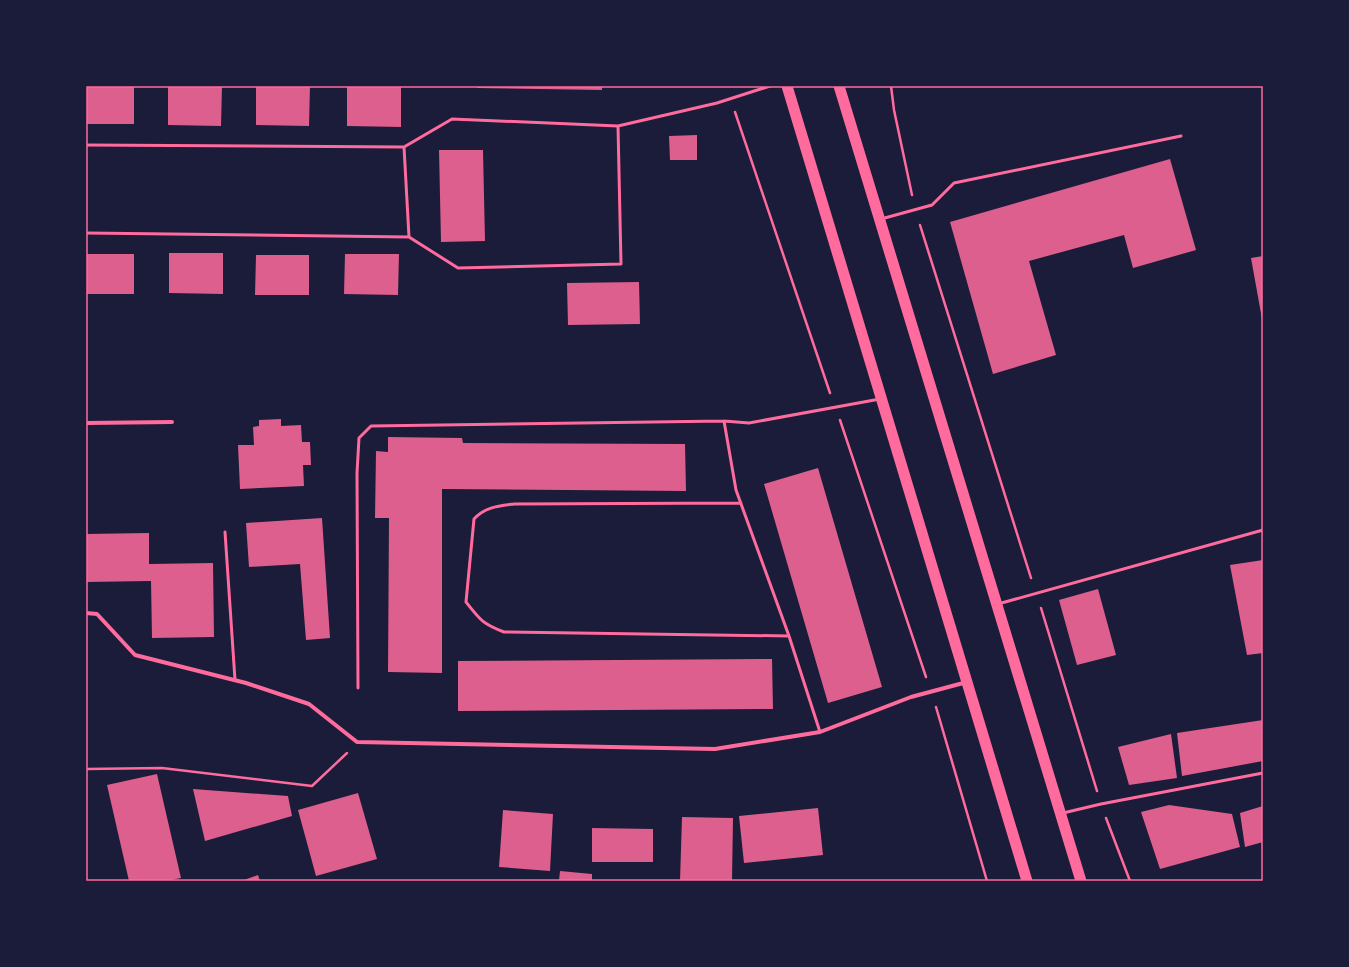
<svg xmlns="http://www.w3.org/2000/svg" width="1349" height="967" viewBox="0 0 1349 967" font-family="'DejaVu Sans',sans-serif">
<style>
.building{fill:#dd5f8e}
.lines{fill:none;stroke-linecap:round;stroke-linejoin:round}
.path{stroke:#ff6b9d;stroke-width:2.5}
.service{stroke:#ff6b9d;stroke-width:3}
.minor{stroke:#ff6b9d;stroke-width:4}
.trunk{stroke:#ff6b9d;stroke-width:11}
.neatline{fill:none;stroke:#ff6b9d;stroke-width:1.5}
</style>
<rect width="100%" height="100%" fill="#1b1b3a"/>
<path class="building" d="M86 86H134V124H86Z
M168 86H222L221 126 168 125Z
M256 86H310L309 126 256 125Z
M347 86 401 87V127L347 126Z
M477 86H602V90L477 88Z
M697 135V160H670L669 136Z
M439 150H483L485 241 441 242Z
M1170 159 1196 250 1133 268 1124 235 1029 261 1056 355 993 374 950 222Z
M169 253H223V294L169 293Z
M86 254H134V294H86Z
M345 254H399L398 295 344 294Z
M256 255H309V295H255Z
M1263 256V319H1262L1251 258Z
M639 282 640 324 568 325 567 283Z
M281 419V426L301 425 302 442H310L311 465H303L304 486 240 489 238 445H254L253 427 259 426V420Z
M388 437 462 438 463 443 685 444 686 491 442 489V673L388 672 389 518H375L376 451 388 452Z
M818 468 882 687 828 703 764 484Z
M322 518 330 638 306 640 300 564 249 567 246 523Z
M149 533V564L213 563 214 637 152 638 151 581 86 582V534Z
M1263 560V653L1247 655 1230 565Z
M1098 589 1116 655 1077 665 1059 600Z
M772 659 773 709 458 711V661Z
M1263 720V761L1182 776 1177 733Z
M1171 734 1177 778 1129 785 1118 747Z
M157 774 181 878 166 881H129L107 785Z
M193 789 288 796 292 816 205 841Z
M358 793 377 859 316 876 298 810Z
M1169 805 1232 814 1240 847 1160 869 1141 812Z
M1263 806V842L1245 847 1240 813Z
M818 808 823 855 744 863 739 816Z
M503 810 553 814 550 871 499 867Z
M682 817 733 818 732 881H680Z
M592 828 653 829V862H592Z
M560 871 592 874V881H559Z
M258 875 260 881H241Z"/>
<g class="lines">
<path class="path" d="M891 86 894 110 912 195
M735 112 830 393
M920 225 1031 578
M840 420 926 677
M1041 608 1097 791
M936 707 987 881
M86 769 162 768 312 786 347 753
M1106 818 1130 881"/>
<path class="service" d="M86 145 404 147 452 119 618 126 717 103 770 86
M404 147 409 237
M881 219 932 205 954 183 1181 136
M86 233 409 237 458 268 621 264 618 126
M724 421 736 490 789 636 820 732
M741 503 514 504C498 506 485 507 474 519L466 602C480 620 483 624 504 632L789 636
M225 532 235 680
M998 604 1263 530
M358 688 357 473 359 438 371 426 724 421 749 423 880 399
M1063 813 1101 804 1263 773"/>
<path class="minor" d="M86 423 172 422
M86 613 97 614 135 655 246 683 309 704 357 742 715 749 820 732 911 697 967 682"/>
<path class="trunk" d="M787 86 1027 881
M839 86 1081 881"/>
</g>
<rect width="1349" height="967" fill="none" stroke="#1b1b3a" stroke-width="174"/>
<rect x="87" y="87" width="1175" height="793" class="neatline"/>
</svg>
